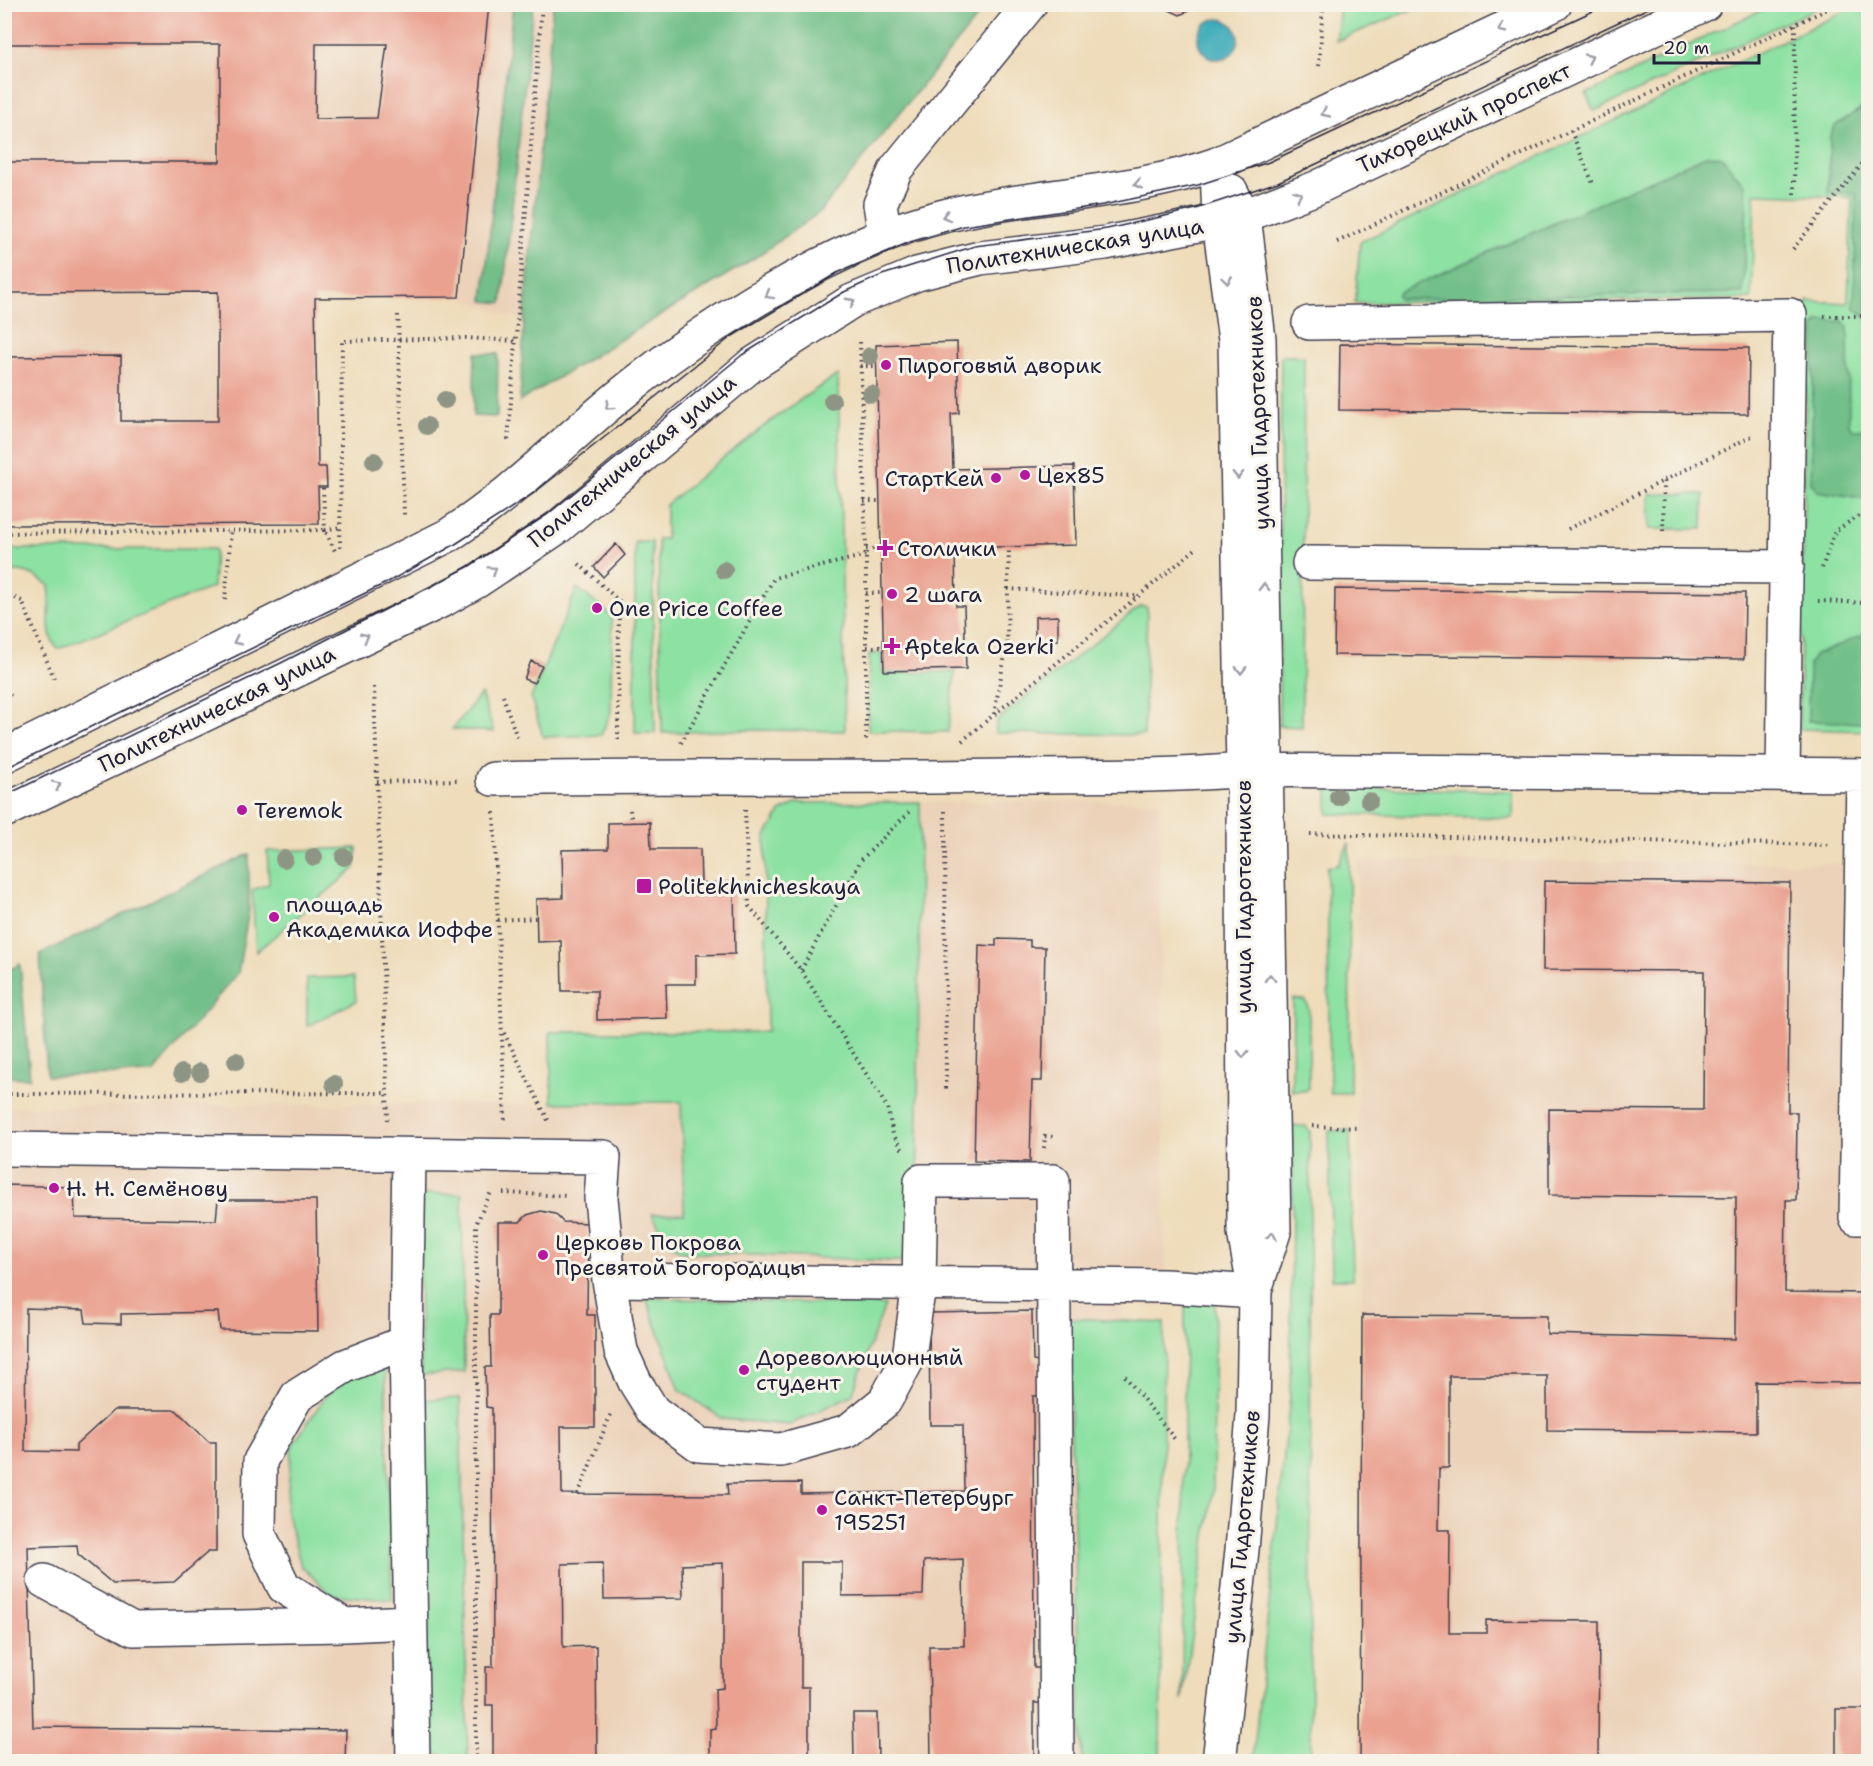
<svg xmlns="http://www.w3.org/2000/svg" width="1873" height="1766" viewBox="0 0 1873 1766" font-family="'Shantell Sans',sans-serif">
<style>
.built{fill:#ebd2b9}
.green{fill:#8de1a3;stroke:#58826f;stroke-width:1.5}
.forest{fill:#72bf89;stroke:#4a7062;stroke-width:1.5}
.water{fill:#3dacba;stroke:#30677a;stroke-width:1.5}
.building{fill:#eaa190;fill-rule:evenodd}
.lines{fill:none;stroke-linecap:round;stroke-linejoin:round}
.minor-casing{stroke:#413e4e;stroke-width:36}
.major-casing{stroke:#413e4e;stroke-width:36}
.path{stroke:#413e4e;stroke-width:4;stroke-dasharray:1.5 4.5;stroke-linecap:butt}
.minor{stroke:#fff;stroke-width:33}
.major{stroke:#fff;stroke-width:33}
.tram{stroke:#22223b;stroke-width:1.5}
.tree{fill:#8f9585}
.oneway{stroke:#9c9ca7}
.poi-dot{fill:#b5179e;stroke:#f7f3e8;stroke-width:2}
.labels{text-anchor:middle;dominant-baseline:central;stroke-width:6;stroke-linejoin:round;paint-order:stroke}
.street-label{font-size:22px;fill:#22223b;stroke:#f7f3e8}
.poi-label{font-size:22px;fill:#22223b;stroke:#f7f3e8;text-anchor:start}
</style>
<rect width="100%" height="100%" fill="#f7f3e8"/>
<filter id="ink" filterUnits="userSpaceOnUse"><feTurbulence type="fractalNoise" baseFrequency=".0167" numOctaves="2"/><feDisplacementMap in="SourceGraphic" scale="12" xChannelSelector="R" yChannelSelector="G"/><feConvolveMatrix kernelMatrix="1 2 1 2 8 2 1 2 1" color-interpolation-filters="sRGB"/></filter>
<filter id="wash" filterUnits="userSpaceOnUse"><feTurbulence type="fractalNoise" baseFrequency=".008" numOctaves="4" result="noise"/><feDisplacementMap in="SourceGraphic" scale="24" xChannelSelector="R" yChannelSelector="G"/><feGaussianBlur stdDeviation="1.35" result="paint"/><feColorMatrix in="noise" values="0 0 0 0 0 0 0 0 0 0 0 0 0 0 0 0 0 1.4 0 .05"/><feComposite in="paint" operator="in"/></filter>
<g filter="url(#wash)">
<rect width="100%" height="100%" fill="#eedcba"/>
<path class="built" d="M4 5H553L524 322 459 297 315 299 318 467H326L327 487 318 488 319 524 5 525Z
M1159 801 1166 1307 1123 1306V1761H5L4 1107 388 1104 919 1106 920 802Z
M1358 860 1868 864V1761H1360L1362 1315 1358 1115Z"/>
<path class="green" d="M1774 4 1824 5 1594 111 1586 94Z
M1340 5V4L1423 5 1336 41Z
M1858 5H1868V731L1799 729 1808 301 1848 303 1852 197 1755 194 1751 299 1355 303 1360 242Z
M1281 356H1304L1302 727 1279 726Z
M838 375 845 731 742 730 662 733 658 539H666V505C721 458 777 413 838 375Z
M1649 494H1704L1703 529H1649Z
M635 542H652L655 733H635Z
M5 549H215L213 587 58 649C43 635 52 605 49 586 34 573 24 570 5 571Z
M577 588 612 616 611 712 601 735 543 737 531 698Z
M1140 606 1147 607 1144 735 995 733 997 720Z
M881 653 883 673 955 672 948 732 868 731 869 654Z
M481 694 494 732 452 729Z
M1328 787 1513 791V818L1328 814Z
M920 802 917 1262 682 1252 667 1241 652 1214 684 1213 681 1102 552 1103 550 1032H767L765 838 780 812 797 803Z
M1349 843 1350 1093H1330L1327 867 1338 865Z
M357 848 355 868 256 952 252 890 269 884 267 851Z
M354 977 356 1001 307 1026V978Z
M1293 999 1305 1000 1309 1010V1088L1305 1091H1292Z
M1293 1126H1306L1310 1132 1311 1761H1253L1290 1396Z
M1350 1130 1353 1279H1332L1329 1131Z
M418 1194H462L464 1372 421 1375Z
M646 1298 884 1305H885L852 1395 789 1425 723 1419 680 1390Z
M1185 1303H1215L1213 1489 1182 1700Z
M1067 1318 1164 1323 1160 1761H1082Z
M385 1366 392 1600 332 1595 301 1566 286 1511 292 1446 327 1394 359 1370Z
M460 1398 468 1761H454L428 1749 418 1400Z"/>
<path class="forest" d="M513 5H533L502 303 483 301Z
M553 5V4L987 5 820 212 756 257 520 401 524 322Z
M1868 104V319L1854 307 1856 193 1828 192 1830 136 1836 125Z
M1708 155 1722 157 1744 185 1747 200 1743 293 1399 299 1397 296 1399 292Z
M1819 321H1843L1848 327 1849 425 1854 430 1868 429V499L1817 491 1811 483 1814 327Z
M475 353 498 354 497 417 473 416Z
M1868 633V723L1808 721 1809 664 1815 655Z
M249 854V910L238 973 153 1073 47 1076 40 954Z
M20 964 30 1078 5 1077V972Z"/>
<path class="water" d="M1198 39a20 20 0 1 1 40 0a20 20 0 1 1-40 0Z"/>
<g id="blocks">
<path class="building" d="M5 4H489L459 297 315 298 318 467H326L327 487H318L319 524 4 525V357L121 356V421H218V292L4 293V162H220V44H5ZM316 44H387L377 118 315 119Z
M1156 4H1203L1180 15Z
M957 342 959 413 951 414 953 469 1074 466 1076 545 955 548 956 606H964L966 669 884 671 876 345Z
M1340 344 1749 348 1748 414 1339 410Z
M616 544 625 555 603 577 594 567Z
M1335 589 1745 593 1744 659 1334 655Z
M1058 616V640L1035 641V617Z
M531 661 542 666 534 683 524 679Z
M650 822 651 849H700L701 883 734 882 735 954 696 955V984H666L667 1018 597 1020V991H562L561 941 537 942 536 899 563 898 562 850 608 849V823Z
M1544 881 1790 883 1788 1112H1797L1796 1200H1786L1785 1292 1868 1293V1383L1756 1382V1432L1547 1430V1376H1449V1468H1439L1438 1530H1450L1449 1633H1486V1620L1599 1621 1598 1762H1360L1362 1315 1547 1316V1334L1735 1339 1736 1197 1549 1195V1109L1703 1110 1704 971 1543 970Z
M996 939 1030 940V947H1045L1042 1081H1032L1030 1162 974 1161 979 945 996 946Z
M4 1185 74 1187 75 1218 216 1220 218 1200H316L318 1331 220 1330 218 1312 121 1314V1324L86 1323 84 1310 26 1308 25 1451 76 1452V1445L114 1410H176L209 1442H216V1552H208L174 1582 113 1584 78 1554 77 1545 28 1547 33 1727 346 1730 345 1762H4Z
M541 1211 555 1214 563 1222 588 1223 587 1315H595V1427H561L562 1494 728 1495 727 1484 801 1483V1494L964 1491 963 1425H930L929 1313 1032 1311 1033 1361 1038 1362V1396H1033L1034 1668H1041V1703H1034V1758L931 1759 929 1646H964L963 1559 924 1561 923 1595 842 1596V1562H801V1687H809V1762H710V1729L716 1728 715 1689 723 1688V1563L682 1565 683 1598 604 1599 603 1563 562 1564 563 1647 596 1646 597 1758 493 1759V1705H486V1667H493L492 1408 486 1407 485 1367H491L490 1315H498V1222H520L527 1215Z
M1836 1709H1868V1762H1836Z
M853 1713H877L878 1757 854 1758Z"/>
</g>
</g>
<g filter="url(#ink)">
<use href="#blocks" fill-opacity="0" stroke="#413e4e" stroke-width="1.5"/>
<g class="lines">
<defs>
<path id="minor" d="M1217 164 1219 222 1235 340 1243 770 1244 1232 1255 1292 1253 1415 1242 1550 1219 1762
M1231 191 1244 216 1259 339 1274 1232 1256 1287
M885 235 880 204 896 169 1030 4
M1309 323 1790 315 1783 774
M1309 563 1787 567
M1863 775 1856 1218H1868
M493 779C666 775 839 779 1011 776 1089 775 1166 777 1243 770L1868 775
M4 1149 604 1157 601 1198 609 1280 1165 1286 1255 1292
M409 1155 406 1342 413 1762
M609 1280 621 1351 635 1382 653 1411 699 1445 781 1450 848 1431 885 1401 909 1357 919 1284 921 1181H1053L1057 1762
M406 1342 345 1366 297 1396 260 1461 259 1534 284 1587 344 1625 410 1622
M44 1581 133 1629 344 1625"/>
<path id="major" d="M4 756 449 535C519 490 573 431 639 380 712 323 799 270 885 235 990 192 1110 201 1217 164L1555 4
M4 811 443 600 477 581 558 527 750 366 852 301 917 274 980 258 1105 243 1244 216 1316 188 1705 4"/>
</defs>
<use href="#minor" class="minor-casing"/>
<use href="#major" class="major-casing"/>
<path class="path" d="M1319 66 1323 4
M1571 131 1594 186
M1794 194 1795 24
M1337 242 1838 4
M1793 249 1868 157
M398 315 404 515
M1824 316H1868
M860 342 866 549V743
M860 366H876
M508 440 542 4
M323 488 325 530 340 527
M864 501H880
M1568 529 1754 435
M1663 531 1664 481
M4 533 325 530 335 551
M340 548 342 341 466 338 515 341
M866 549H881
M579 564 619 601 618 744
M1822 568 1835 531 1868 510
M1008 589 1009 546
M4 593 22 601 54 678
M866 593H882
M225 600 231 531
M1818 601 1868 603
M867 647H883
M4 684 11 697
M374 687 388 1120
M503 696 518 741
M994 714 1007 644 1008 589 1135 596
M962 741 1198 547
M681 743 774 578 866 555
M377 782 459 780
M630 810 632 822
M745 810 749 906 801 970 887 1107 893 1134 904 1152
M945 811 946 1092
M494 812 505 1122
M1310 834 1828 845
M498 920 536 918
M801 970 861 860 909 812
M504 1033 549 1122
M4 1094 387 1093
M1312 1126 1358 1128
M1044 1148 1045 1136 1053 1137
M503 1193 568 1196
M1125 1376 1177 1442
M578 1494 612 1411
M476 1762V1224L492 1190"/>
<use href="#minor" class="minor"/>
<use href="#major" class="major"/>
<path class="tram" d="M4 769 388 582 454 545 534 493 731 337 837 273 910 242 964 226 1103 205 1198 185 1269 162 1608 4
M4 796 281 663 468 567 548 514 742 355 844 292 882 275 975 246 1107 229 1196 209 1278 182 1657 4"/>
</g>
<g class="tree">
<circle cx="870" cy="356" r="9"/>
<circle cx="871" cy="394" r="9"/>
<circle cx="445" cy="400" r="9"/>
<circle cx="832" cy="401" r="9"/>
<circle cx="427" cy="426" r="9"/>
<circle cx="374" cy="461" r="9"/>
<circle cx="724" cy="570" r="9"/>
<circle cx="1338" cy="797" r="9"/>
<circle cx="1369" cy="801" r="9"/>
<circle cx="314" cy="857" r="9"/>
<circle cx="344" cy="857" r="9"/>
<circle cx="284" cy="859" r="9"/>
<circle cx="236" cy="1061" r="9"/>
<circle cx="200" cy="1072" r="9"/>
<circle cx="182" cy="1073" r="9"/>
<circle cx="334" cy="1084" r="9"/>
</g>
<defs><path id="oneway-chevron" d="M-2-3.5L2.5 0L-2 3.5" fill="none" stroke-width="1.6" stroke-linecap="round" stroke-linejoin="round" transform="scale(1.5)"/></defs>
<g class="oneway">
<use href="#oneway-chevron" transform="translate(1502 29) rotate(155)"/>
<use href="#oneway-chevron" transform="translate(1589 58) rotate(-25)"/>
<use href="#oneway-chevron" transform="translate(1325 113) rotate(155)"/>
<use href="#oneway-chevron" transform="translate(1138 184) rotate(169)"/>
<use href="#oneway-chevron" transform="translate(1298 195) rotate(-21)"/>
<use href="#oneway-chevron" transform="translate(946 216) rotate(166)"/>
<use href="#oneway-chevron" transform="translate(1227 280) rotate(82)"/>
<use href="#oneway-chevron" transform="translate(769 295) rotate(151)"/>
<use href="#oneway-chevron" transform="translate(851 302) rotate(-28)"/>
<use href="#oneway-chevron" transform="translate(609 406) rotate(139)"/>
<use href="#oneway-chevron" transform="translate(1238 475) rotate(89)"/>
<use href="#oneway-chevron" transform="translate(493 570) rotate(-34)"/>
<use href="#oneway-chevron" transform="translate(1264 587) rotate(-91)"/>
<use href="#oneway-chevron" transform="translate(365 637) rotate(-26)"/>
<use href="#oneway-chevron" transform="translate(237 641) rotate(154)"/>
<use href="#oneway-chevron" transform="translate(1241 670) rotate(89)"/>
<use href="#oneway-chevron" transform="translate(57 785) rotate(-26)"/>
<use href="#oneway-chevron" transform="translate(1270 978) rotate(-91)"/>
<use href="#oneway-chevron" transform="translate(1243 1054) rotate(90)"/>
<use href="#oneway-chevron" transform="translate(1272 1236) rotate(-78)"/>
</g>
</g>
<g class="poi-dot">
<circle cx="886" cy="365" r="6"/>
<circle cx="1025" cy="475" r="6"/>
<circle cx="996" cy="478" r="6"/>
<path d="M882 539h6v6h6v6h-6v6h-6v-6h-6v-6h6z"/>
<circle cx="892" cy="594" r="6"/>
<circle cx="597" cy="608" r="6"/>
<path d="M889 637h6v6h6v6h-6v6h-6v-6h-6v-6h6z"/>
<circle cx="242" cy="810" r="6"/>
<rect x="636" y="878" width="16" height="16" rx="3"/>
<circle cx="274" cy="917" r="6"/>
<circle cx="54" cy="1188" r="6"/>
<circle cx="543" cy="1255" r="6"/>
<circle cx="744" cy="1370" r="6"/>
<circle cx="822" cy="1510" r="6"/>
</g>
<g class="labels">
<g class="street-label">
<text transform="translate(1464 118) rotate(-25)">Тихорецкий проспект</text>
<text transform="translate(1075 246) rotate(-9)">Политехническая улица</text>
<text transform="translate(1258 413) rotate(-92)">улица Гидротехников</text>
<text transform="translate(632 461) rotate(-39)">Политехническая улица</text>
<text transform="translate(217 709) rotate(-26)">Политехническая улица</text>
<text transform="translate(1243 897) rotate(-90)">улица Гидротехников</text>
<text transform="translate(1242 1527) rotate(-85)">улица Гидротехников</text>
</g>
<g class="poi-label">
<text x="898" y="365">Пироговый дворик</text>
<text x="1037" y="475">Цех85</text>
<text x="984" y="478" text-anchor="end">СтартКей</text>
<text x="897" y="548">Столички</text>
<text x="904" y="594">2 шага</text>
<text x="609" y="608">One Price Coffee</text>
<text x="904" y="646">Apteka Ozerki</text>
<text x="254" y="810">Teremok</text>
<text x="658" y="886">Politekhnicheskaya</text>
<text x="286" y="904">площадь<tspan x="286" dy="25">Академика Иоффе</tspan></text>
<text x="66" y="1188">Н. Н. Семёнову</text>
<text x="555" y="1242">Церковь Покрова<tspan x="555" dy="25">Пресвятой Богородицы</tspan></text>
<text x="756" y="1357">Дореволюционный<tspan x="756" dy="25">студент</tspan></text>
<text x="834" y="1497">Санкт-Петербург<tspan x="834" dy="25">195251</tspan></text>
</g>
</g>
<rect width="1873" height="1766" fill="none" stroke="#f7f3e8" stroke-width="24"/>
<path d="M1654 54v9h105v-9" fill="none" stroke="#22223b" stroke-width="3"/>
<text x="1663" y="54" font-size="18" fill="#22223b" stroke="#f7f3e8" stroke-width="4.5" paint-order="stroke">20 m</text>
</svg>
